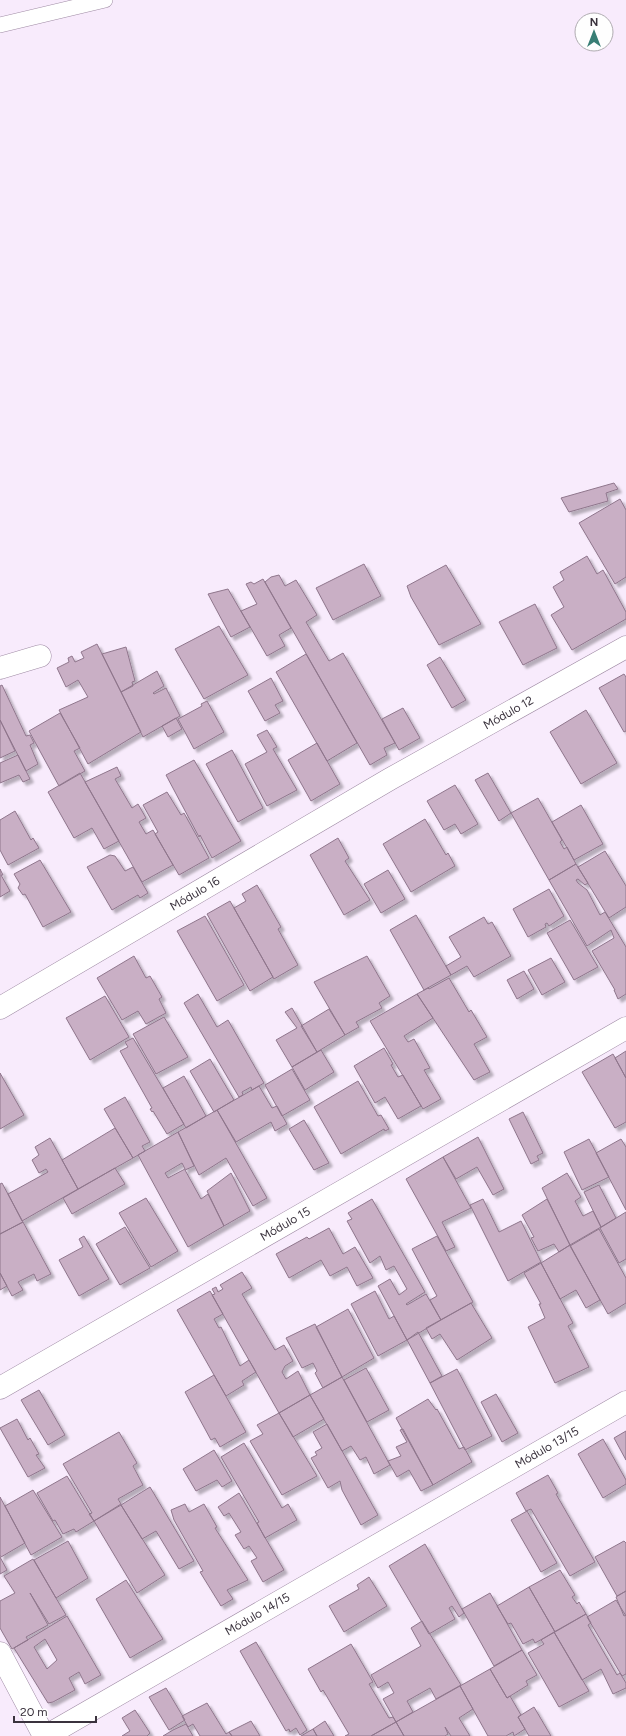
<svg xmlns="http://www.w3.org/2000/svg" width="626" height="1736" viewBox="0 0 626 1736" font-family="Figtree,sans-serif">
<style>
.building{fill:#c9afc5;stroke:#8f768c;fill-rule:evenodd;filter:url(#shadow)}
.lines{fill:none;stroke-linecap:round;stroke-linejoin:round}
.service-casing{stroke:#9f8ba4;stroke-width:16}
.minor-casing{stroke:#9f8ba4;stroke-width:23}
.service{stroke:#fff;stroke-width:15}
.minor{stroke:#fff;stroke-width:22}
.labels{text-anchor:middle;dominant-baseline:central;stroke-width:3;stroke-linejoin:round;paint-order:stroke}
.street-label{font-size:12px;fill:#3a323d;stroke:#fefefe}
</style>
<defs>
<filter id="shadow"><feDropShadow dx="3.5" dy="3.5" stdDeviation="1" flood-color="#0004"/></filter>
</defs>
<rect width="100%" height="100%" fill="#f8ebfc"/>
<path class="building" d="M614 483 618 489 606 493 608 501 569 512 561 498Z
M620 499 626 510V577L615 584 579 523Z
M587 556 597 574 603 570 626 612V619L572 650 551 615 564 607 553 587 564 580 560 572Z
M364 564 381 596 333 620 316 588Z
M446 565 481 624 439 645 411 597 407 586Z
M279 575 285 586 296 580 317 615 306 622 329 661 343 653 395 743 384 748 387 755 370 765 265 582 271 577Z
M263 579 291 628 279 635 285 646 267 656 241 611 257 604 246 584 251 582 254 584Z
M228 589 250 627 231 637 208 594Z
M535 604 557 648 523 665 499 622Z
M219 626 248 675 204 699 175 649Z
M97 644 141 732 88 764 59 710 88 697 78 680 66 687 57 668 69 662 68 658 72 656 75 662 84 658 81 652Z
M126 647 135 681 132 682 133 686 121 692 102 654Z
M306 654 357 743 327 761 276 672Z
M440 657 466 700 452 708 427 665Z
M157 671 164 686 153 693 154 694 166 688 180 716 143 737 121 692Z
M624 674 626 677V731L624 732 599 688Z
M271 678 283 701 275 705 280 713 265 721 248 691Z
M2 685 26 736 30 735 34 743 30 745 38 764 26 771 0 720V686Z
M207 701 224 732 194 749 178 719 202 706 201 704Z
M403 708 420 738 399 750 382 719Z
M586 710 617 763 581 784 550 732Z
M60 713 80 748 74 751 85 771 59 786 29 731Z
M176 718 182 729 168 737 162 726Z
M0 720 15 751 0 758Z
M267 730 277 747 273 749 297 790 267 806 245 764 267 752 257 735Z
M317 743 340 784 311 801 288 760Z
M232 750 263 808 238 822 206 764Z
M18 755 30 779 23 782 19 775 0 783V763Z
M194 760 241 841 212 858 200 835 199 837 166 775Z
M117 767 121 776 115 779 132 808 138 804 146 818 139 822 146 834 153 830 173 865 142 882 85 782Z
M80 773 119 841 104 849 92 828 74 838 48 792Z
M488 773 511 813 499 821 475 780Z
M455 785 478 824 461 834 455 824 444 830 427 801Z
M167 792 181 815 184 813 209 858 179 875 155 834 158 832 143 805Z
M538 798 562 840 560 842 564 849 567 847 576 864 549 880 511 813Z
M581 805 603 844 574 860 552 822Z
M15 811 31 840 33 838 39 848 8 865 0 850V820Z
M425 819 446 855 448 853 455 866 411 892 383 844Z
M338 838 349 858 345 861 370 900 344 915 310 855Z
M605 851 626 886V907L609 918 578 867Z
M110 855 115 856 125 871 133 867 148 893 140 898 138 895 112 910 87 867Z
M40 860 71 912 43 927 25 894 23 895 18 888 20 884 14 874Z
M576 864 588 883 585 885 578 879 576 880 578 883 587 890 600 915 605 912 626 947V994L618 999 614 990H615L592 951 614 938 611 930 587 946 549 880Z
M0 869 3 875H1L10 891 0 897Z
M388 870 405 899 381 913 364 884Z
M257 885 281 927 278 929 298 965 274 979 234 908 246 901 242 894Z
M549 889 564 916 549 926 547 923 545 924 546 927 528 937 513 909Z
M230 901 273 977 250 991 207 914Z
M416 915 451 975 424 990 390 930Z
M205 916 244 985 217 1001 177 931Z
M484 917 488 924 492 922 511 956 474 977 467 966 451 975 446 966 461 957 449 937Z
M570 920 598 967 574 980 547 933Z
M134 956 146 978 150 976 162 997 159 999 166 1013 146 1024 138 1011 122 1020 97 978Z
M367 956 390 996 379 1003 382 1008 356 1022 359 1027 345 1035 314 982Z
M551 958 565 982 542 995 528 970Z
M524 971 534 989 517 999 507 980Z
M449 978 469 1012 471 1010 487 1037 474 1044 490 1072 474 1080 417 994 428 988 429 989Z
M198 994 217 1027 228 1020 264 1083 252 1090 251 1087 242 1092 243 1095 239 1097 184 1003Z
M417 994 433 1018 404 1036 408 1042 414 1039 430 1068 424 1070 441 1099 423 1109 370 1021Z
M105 996 129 1037 90 1060 66 1018Z
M292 1008 317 1052 292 1067 276 1040 297 1028 285 1012Z
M329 1009 345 1035 317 1052 301 1026Z
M164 1017 188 1057 156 1074 133 1034Z
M133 1038 184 1124 167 1134 153 1111 152 1112 150 1109 152 1108 120 1051 128 1047 125 1042Z
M384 1048 393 1064 391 1065 398 1077 403 1075 421 1106 398 1119 385 1097 375 1103 354 1066Z
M321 1050 334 1072 305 1090 292 1067Z
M626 1051V1078L615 1058Z
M613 1054 626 1078V1122L615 1128 582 1072Z
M210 1059 234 1100 214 1112 190 1071Z
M292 1069 310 1100 282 1116 265 1085Z
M0 1073 24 1115 0 1129Z
M184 1076 206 1116 186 1128 163 1088Z
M358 1081 378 1116 381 1115 389 1129 385 1131 384 1129 341 1154 314 1107Z
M259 1086 272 1108 277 1106 287 1124 275 1131 271 1122 236 1142 217 1110Z
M125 1097 150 1142 142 1146 145 1151 133 1158 104 1109Z
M217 1110 267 1198 253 1206 226 1158 199 1175 178 1132Z
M523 1112 543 1153 537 1156 539 1160 531 1164 509 1119Z
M304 1120 329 1163 314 1170 289 1129Z
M115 1128 133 1158 78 1189 62 1160Z
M178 1132 194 1166 185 1170 201 1199 208 1194 224 1226 188 1247 138 1155ZM182 1163 185 1169 168 1178 165 1173Z
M478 1137 504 1189 493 1195 477 1167 456 1179 443 1157Z
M50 1138 78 1189 22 1221 8 1194 48 1172 46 1169 39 1173 32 1160 39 1155 35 1147Z
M589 1139 609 1177 582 1190 564 1152Z
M621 1139 626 1147V1210L596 1153Z
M443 1157 471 1208 442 1222 455 1247 446 1251 406 1179Z
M115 1168 125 1184 72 1214 63 1198Z
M231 1173 250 1211 224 1226 207 1191Z
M567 1173 581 1197 575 1201 583 1216 593 1211 601 1227 570 1245 542 1188Z
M2 1183 23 1222 0 1234V1184Z
M599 1185 616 1218 601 1227 584 1192Z
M146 1198 178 1251 151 1267 119 1213Z
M372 1199 425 1292 406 1304 407 1305 426 1294 441 1320 407 1340 378 1286 390 1279 399 1295 407 1289 394 1266 386 1270 380 1256 370 1263 347 1221 352 1219 348 1213Z
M483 1199 499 1232 521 1221 541 1262 508 1281 470 1205Z
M547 1199 570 1245 559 1252 554 1244 538 1251 531 1238 534 1237 522 1215Z
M626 1212V1259L619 1263 600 1228Z
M23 1222 51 1274 37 1281 34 1274 18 1282 23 1290 12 1296 0 1273V1234Z
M125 1227 150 1268 120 1285 96 1244Z
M329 1228 343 1254 355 1247 373 1278 357 1286 347 1267 330 1276 321 1260 289 1278 276 1254 307 1237 309 1239Z
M599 1229 626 1278V1303L608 1314 570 1246Z
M84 1236 109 1279 79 1296 59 1260 83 1247 79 1239Z
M437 1236 473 1302 441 1320 430 1300 437 1296 412 1249Z
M570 1245 600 1300 586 1308 576 1290 560 1299 541 1263Z
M541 1263 573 1323 568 1326 589 1367 555 1383 528 1327 545 1318 539 1304H541L524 1273Z
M242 1272 252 1288 242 1294 275 1350 284 1345 293 1361 285 1366 282 1372 286 1379 298 1371 310 1395 279 1413 212 1295 215 1294 212 1289 216 1287 218 1292 223 1289 220 1285Z
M0 1273 7 1286 0 1290Z
M210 1291 223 1314 214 1319 219 1328 221 1327 240 1366 249 1360 256 1372 242 1381 244 1385 226 1396 177 1310Z
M375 1291 389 1319 394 1316 407 1340 378 1356 351 1304Z
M471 1303 492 1338 457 1360 440 1334 432 1339 426 1328Z
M348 1309 374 1358 342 1377 316 1327Z
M315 1324 342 1377 323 1388 315 1373 317 1371 313 1363 302 1368 286 1338Z
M418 1332 442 1376 430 1383 407 1340Z
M366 1368 389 1410 367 1422 344 1380Z
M457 1369 492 1436 465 1450 430 1383Z
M214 1375 246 1432 220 1447 215 1438 211 1440 185 1392Z
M342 1377 390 1465 374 1474 366 1457 360 1460 351 1446 342 1451 310 1395Z
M39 1390 65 1435 48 1445 21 1400Z
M496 1394 518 1433 502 1442 481 1402Z
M310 1395 324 1419 293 1437 279 1413Z
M428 1399 436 1410 437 1409 459 1449 464 1447 472 1462 433 1485 396 1418Z
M279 1413 317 1476 282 1495 250 1441 263 1434 257 1425Z
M17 1419 28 1440 30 1438 39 1454 36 1455 45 1468 28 1477 0 1428Z
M327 1424 378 1515 361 1525 342 1490 340 1481 328 1488 311 1458 317 1455 315 1452 322 1448 313 1432Z
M403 1429 433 1485 421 1491 409 1470 397 1477 388 1461 401 1456 396 1447 407 1442 400 1430Z
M626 1431V1460L614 1438Z
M119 1432 137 1463 133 1466 143 1485 118 1499 121 1504 94 1521 89 1514 92 1513 63 1464Z
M603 1439 626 1480V1484L603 1498 578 1454Z
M244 1443 282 1508 288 1504 297 1520 265 1538 257 1523 259 1522 221 1457Z
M214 1450 232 1481 222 1487 217 1480 196 1491 183 1469Z
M548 1475 558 1493 556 1494 595 1562 570 1576 531 1509 526 1511 516 1493Z
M67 1476 94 1521 76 1532 74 1529 63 1534 55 1520 53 1521 37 1493Z
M150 1487 194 1561 179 1569 156 1531 142 1539 121 1505Z
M33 1490 62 1537 31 1555 5 1506Z
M239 1493 284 1570 263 1582 251 1561 257 1558 249 1546 244 1549 235 1535 241 1532 229 1513 224 1516 218 1507Z
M0 1497 25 1543 1 1557 0 1555Z
M185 1504 189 1512 204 1504 217 1527 215 1528 248 1580 227 1590 233 1599 221 1606 200 1572 203 1571 174 1520 171 1510Z
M121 1505 165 1575 137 1593 94 1521Z
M527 1511 557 1563 541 1572 511 1520Z
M68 1541 88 1578 56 1598 34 1560Z
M624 1541 626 1543V1591L617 1596 595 1557Z
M425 1544 464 1613 459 1617 452 1606 449 1608 455 1619 429 1634 389 1566Z
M0 1557 7 1570 0 1574Z
M33 1559 66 1615 49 1624 30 1593 48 1625 26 1637 28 1640 12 1649 0 1628V1601L15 1593 4 1576Z
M560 1570 575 1595 572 1597 577 1604 579 1602 586 1614 555 1632 529 1587Z
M369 1577 387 1606 344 1632 329 1606 359 1589 357 1585Z
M126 1580 163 1639 130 1658 96 1599Z
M529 1587 555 1632 535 1643 533 1639 523 1644 511 1623 508 1624 497 1606Z
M626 1591V1615L624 1616 616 1597Z
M490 1593 522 1650 494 1666 462 1609Z
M616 1600 626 1616V1674L622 1676 587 1617Z
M586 1614 591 1623 588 1625 617 1675 620 1673 626 1683V1688L613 1694 601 1669 582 1680 554 1632Z
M67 1616 101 1675 85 1684 79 1672 69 1678 75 1690 53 1702 48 1703 14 1648ZM45 1639 57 1660 47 1669 34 1647Z
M422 1621 461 1685 436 1699 430 1688 407 1701 413 1712 396 1722 383 1699 394 1693 388 1682 378 1688 371 1675 421 1646 411 1628Z
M554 1632 589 1691 559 1707 528 1653 544 1644 541 1640Z
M256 1642 307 1730 300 1735 296 1728 290 1732 289 1729 286 1731 240 1651Z
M351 1644 373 1682 369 1684 389 1718 393 1717 396 1722 371 1736H345L349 1734 323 1690 321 1692 308 1669Z
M522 1650 537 1675 526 1681 528 1685 507 1698 490 1669Z
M490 1669 507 1698 510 1696 521 1715 518 1717 525 1729 514 1736 513 1732 506 1736H488L460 1686Z
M460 1686 473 1709 459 1718 470 1736H451L445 1727 448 1734 445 1736H404L396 1722Z
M166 1688 185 1720 169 1730 149 1697Z
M207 1703 226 1734 229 1732 232 1736H200L193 1724 188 1727 182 1716Z
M534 1707 551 1736H529L518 1717Z
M135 1710 150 1733 147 1736H122L130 1731 122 1718Z
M251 1721 260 1736H232L229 1732Z
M325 1721 334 1736H317L313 1729Z
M396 1722 404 1736H371Z
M186 1724 193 1736H163L173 1730Z
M313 1729 317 1736H301Z"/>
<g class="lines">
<defs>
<path id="service" d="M0 25 105 0"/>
<g id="minor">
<path d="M0 668 40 656"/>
<path id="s1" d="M0 1008 390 779 626 647"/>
<path id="s2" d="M0 1388 626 1028"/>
<path d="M0 1653 44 1736"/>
<path id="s3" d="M46 1736 626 1402"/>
</g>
</defs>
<use href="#service" class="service-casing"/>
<use href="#minor" class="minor-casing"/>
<use href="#service" class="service"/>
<use href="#minor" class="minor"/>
</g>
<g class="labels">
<g class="street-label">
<text stroke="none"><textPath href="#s1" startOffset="588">Módulo 12</textPath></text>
<text stroke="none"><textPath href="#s1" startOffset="226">Módulo 16</textPath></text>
<text stroke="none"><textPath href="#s2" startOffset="329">Módulo 15</textPath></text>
<text stroke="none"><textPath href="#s3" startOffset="578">Módulo 13/15</textPath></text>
<text stroke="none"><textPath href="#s3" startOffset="244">Módulo 14/15</textPath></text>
</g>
</g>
<g transform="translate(594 32)"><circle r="19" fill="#fefefe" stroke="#b0acb1"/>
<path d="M0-3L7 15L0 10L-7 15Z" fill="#387e75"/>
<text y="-6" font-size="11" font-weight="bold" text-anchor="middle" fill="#3a323d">N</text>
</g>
<path d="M14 1716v6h82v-6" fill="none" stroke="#3a323d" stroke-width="2"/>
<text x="20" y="1716" font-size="12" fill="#3a323d" stroke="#fefefe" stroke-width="3" paint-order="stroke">20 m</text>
</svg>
